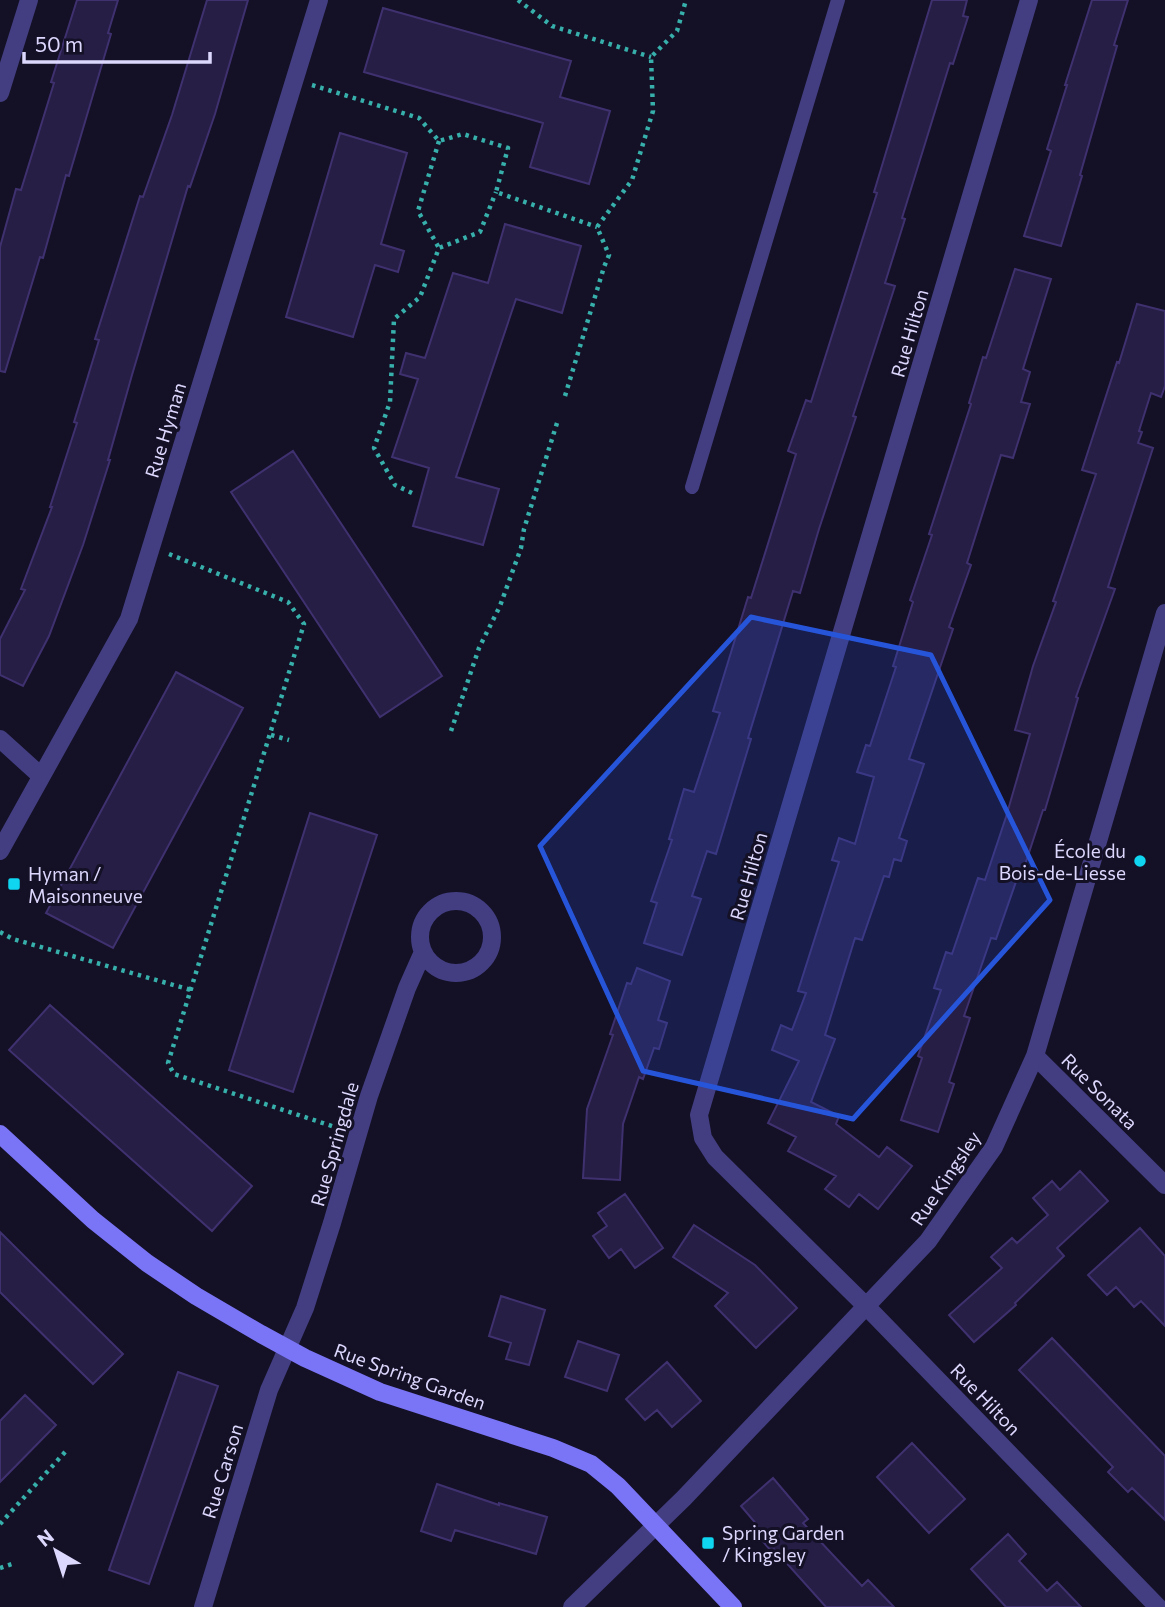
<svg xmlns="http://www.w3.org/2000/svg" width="1165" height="1607" viewBox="0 0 1165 1607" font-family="Commissioner,sans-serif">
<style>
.building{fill:#261e45;stroke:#3f316f;stroke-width:2}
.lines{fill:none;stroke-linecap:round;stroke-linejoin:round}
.path{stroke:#37b0ac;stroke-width:4.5;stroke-dasharray:3.5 5;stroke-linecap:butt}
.lane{stroke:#423e81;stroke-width:14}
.street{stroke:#423e81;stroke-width:18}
.secondary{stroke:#7a74f6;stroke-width:18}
.marked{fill:#2755da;fill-opacity:0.2;stroke:#2755da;stroke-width:5;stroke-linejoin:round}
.poi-dot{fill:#0fd5f0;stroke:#141025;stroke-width:2.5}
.labels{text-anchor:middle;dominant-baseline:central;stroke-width:6;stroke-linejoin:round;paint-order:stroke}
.street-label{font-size:19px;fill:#dcd7fd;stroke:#141025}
.poi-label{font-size:19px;fill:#dcd7fd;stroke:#141025;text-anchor:start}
</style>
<rect width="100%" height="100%" fill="#141025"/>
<path class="building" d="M77 0H118L108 33 111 34 69 176 66 175 43 258 40 257 5 372 0 371V247L16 189 21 190 54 83 51 82Z
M207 0H248L215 114 190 187 188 186 132 375 108 460H110L83 545 49 636 23 686 0 675V639L25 590 21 589 52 507H50L77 423 74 422 99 340 95 339 114 279 140 196 143 197 172 115Z
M932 0H967L963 16 968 17 953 64 950 63 902 218 905 219 885 283 895 286 853 416 856 417 819 529 800 593 793 591 748 738 751 739 716 854 707 851 692 896 701 899 682 955 644 943 657 903 651 901 672 840 669 839 684 789 694 792 720 713 713 711 748 597 751 598 796 454 788 451 806 400 811 402 877 193 874 192Z
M1092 0H1128L1114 45 1117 46 1080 175 1082 176 1061 246 1024 236 1051 151 1047 149 1067 85H1065Z
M383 8 571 61 560 97 610 111 589 184 530 167 543 123 364 72Z
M340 133 407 153 381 244 404 251 398 272 375 265 353 337 286 317Z
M505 224 581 246 562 313 516 299 456 477 499 489 483 545 413 526 429 468 392 457 418 379 400 374 406 353 425 358 453 273 488 283Z
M1015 269 1051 279 1023 369 1030 372 1021 402 1030 404 1013 458 1001 455 967 563 971 565 949 627 953 629 909 759 924 764 899 838 907 841 901 861 894 859 889 877 884 876 862 940 855 938 825 1035 835 1039 811 1102 839 1116 836 1124 879 1157 887 1147 912 1166 878 1209 859 1194 849 1207 825 1189 836 1176 788 1151 796 1137 768 1123 799 1061 772 1050 781 1025 792 1030 806 993 798 991 839 862 832 860 839 838 855 844 874 777 857 772 866 745 870 746 896 667 893 666 913 602 910 600 932 535 929 534 971 404 969 403 983 357 986 358Z
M1137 304 1165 311V386L1161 397 1151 393 1139 431 1142 432 1138 443 1153 448 1108 587 1115 589 1076 697 1078 698 1045 810H1043L1022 874 1019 873 996 939 991 938 964 1016 970 1018 949 1082 954 1084 938 1132 901 1120 922 1058 918 1056 941 990 934 988 946 952 952 954 978 878 985 880 1006 817 1030 734 1015 730 1033 666 1056 602 1053 601 1096 474 1082 470 1117 362 1119 363Z
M293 451 442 676 380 717 231 492Z
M176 672 243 708 113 948 46 913Z
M310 813 377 835 293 1092 229 1070Z
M637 968 670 981 658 1020 667 1023 659 1049 654 1048 643 1079 639 1077 623 1124 620 1180 583 1178 587 1109 613 1035 610 1034 627 983 631 984Z
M50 1005 252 1186 212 1231 9 1050Z
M1080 1171 1108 1201 1057 1248 1064 1256 1015 1303 1016 1305 974 1342 949 1315 1002 1268 991 1257 1012 1238 1017 1243 1048 1215 1033 1198 1052 1181 1060 1190Z
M625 1194 663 1248 635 1268 621 1249 609 1258 593 1236 607 1226 598 1213Z
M694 1225 755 1265 797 1308 756 1348 715 1306 728 1293 673 1257Z
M1140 1228 1165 1256V1326L1141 1301 1134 1307 1116 1287 1107 1295 1088 1275Z
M0 1232 123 1354 93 1384 0 1292Z
M501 1296 545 1310 529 1365 506 1359 511 1343 489 1336Z
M1052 1338 1165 1456V1520L1132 1488 1128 1492 1108 1472 1113 1467 1019 1370Z
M578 1341 619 1355 607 1391 565 1377Z
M667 1362 701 1401 672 1427 657 1410 645 1420 626 1399Z
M178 1372 218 1386 149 1584 109 1570Z
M25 1395 56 1425 0 1482V1421Z
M912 1443 965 1499 929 1533 877 1477Z
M773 1478 808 1519 803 1523 862 1586 868 1580 894 1607H826L774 1549 771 1551 753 1530 758 1526 741 1506Z
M437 1484 499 1505V1503L547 1517 536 1554 455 1530 451 1541 421 1531Z
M1008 1534 1026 1554 1019 1561 1047 1591 1057 1582 1081 1607H1006L971 1569Z"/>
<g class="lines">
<path class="path" d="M518 0 552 26 651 57
M312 85 419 118 439 141 463 134 508 148 496 192 597 227
M439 141 418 211 439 248
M565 396 604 267 609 255 597 227 632 180 653 111 651 57 677 31 686 0
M412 493 395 485 374 448 390 402 394 319 420 297 439 248 480 232 496 192
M169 554 288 602 304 624 168 1063 174 1074 341 1129
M451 731 479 648 500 606 521 548 524 529 557 423
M271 735 289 740
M0 932 13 939 191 990
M0 1524 66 1451
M0 1568 12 1564"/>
<path class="lane" d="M692 487 838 0"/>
<path class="street" d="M1029 0 699 1115 703 1138 715 1157 866 1306 1158 1607
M0 93 29 0
M0 739 41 776
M0 851 129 619 319 0
M420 937a36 36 0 1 1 72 0a36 36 0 1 1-72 0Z
M1035 1056 1165 1185
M203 1607 269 1390 305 1308 332 1223 369 1096 407 988 423 952
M572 1607 684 1498 928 1241 994 1147 1035 1056 1165 613"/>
<path class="secondary" d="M0 1134 93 1220 147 1263 196 1296 261 1334 305 1358 380 1392 553 1448 591 1464 618 1486 733 1607"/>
</g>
<path class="marked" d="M751 617 931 655 1050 900 853 1119 643 1071 540 846Z"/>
<g class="poi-dot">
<circle cx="1140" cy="861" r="7"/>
<rect x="7" y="877" width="14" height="14" rx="3.5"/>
<rect x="701" y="1536" width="14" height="14" rx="3.5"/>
</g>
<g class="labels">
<g class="street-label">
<text transform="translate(909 333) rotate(-74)">Rue Hilton</text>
<text transform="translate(165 430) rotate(-73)">Rue Hyman</text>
<text transform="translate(748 876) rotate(-74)">Rue Hilton</text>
<text transform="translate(1100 1091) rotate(45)">Rue Sonata</text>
<text transform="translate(334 1144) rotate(-74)">Rue Springdale</text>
<text transform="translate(945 1178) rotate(-56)">Rue Kingsley</text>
<text transform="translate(410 1376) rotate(20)">Rue Spring Garden</text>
<text transform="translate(986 1399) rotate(46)">Rue Hilton</text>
<text transform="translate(222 1471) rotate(-73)">Rue Carson</text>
</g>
<g class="poi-label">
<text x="1126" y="850" text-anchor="end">École du<tspan x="1126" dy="22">Bois-de-Liesse</tspan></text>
<text x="28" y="873">Hyman /<tspan x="28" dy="22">Maisonneuve</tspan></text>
<text x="722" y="1532">Spring Garden<tspan x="722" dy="22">/ Kingsley</tspan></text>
</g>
</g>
<g transform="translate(56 1551) rotate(321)" stroke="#141025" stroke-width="5" paint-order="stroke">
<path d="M0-5L12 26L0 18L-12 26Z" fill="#dcd7fd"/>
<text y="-10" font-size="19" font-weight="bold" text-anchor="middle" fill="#dcd7fd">N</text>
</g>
<path d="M24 52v10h186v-10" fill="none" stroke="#dcd7fd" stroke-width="3.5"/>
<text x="35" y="52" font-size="21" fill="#dcd7fd" stroke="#141025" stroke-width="5" paint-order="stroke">50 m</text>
</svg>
